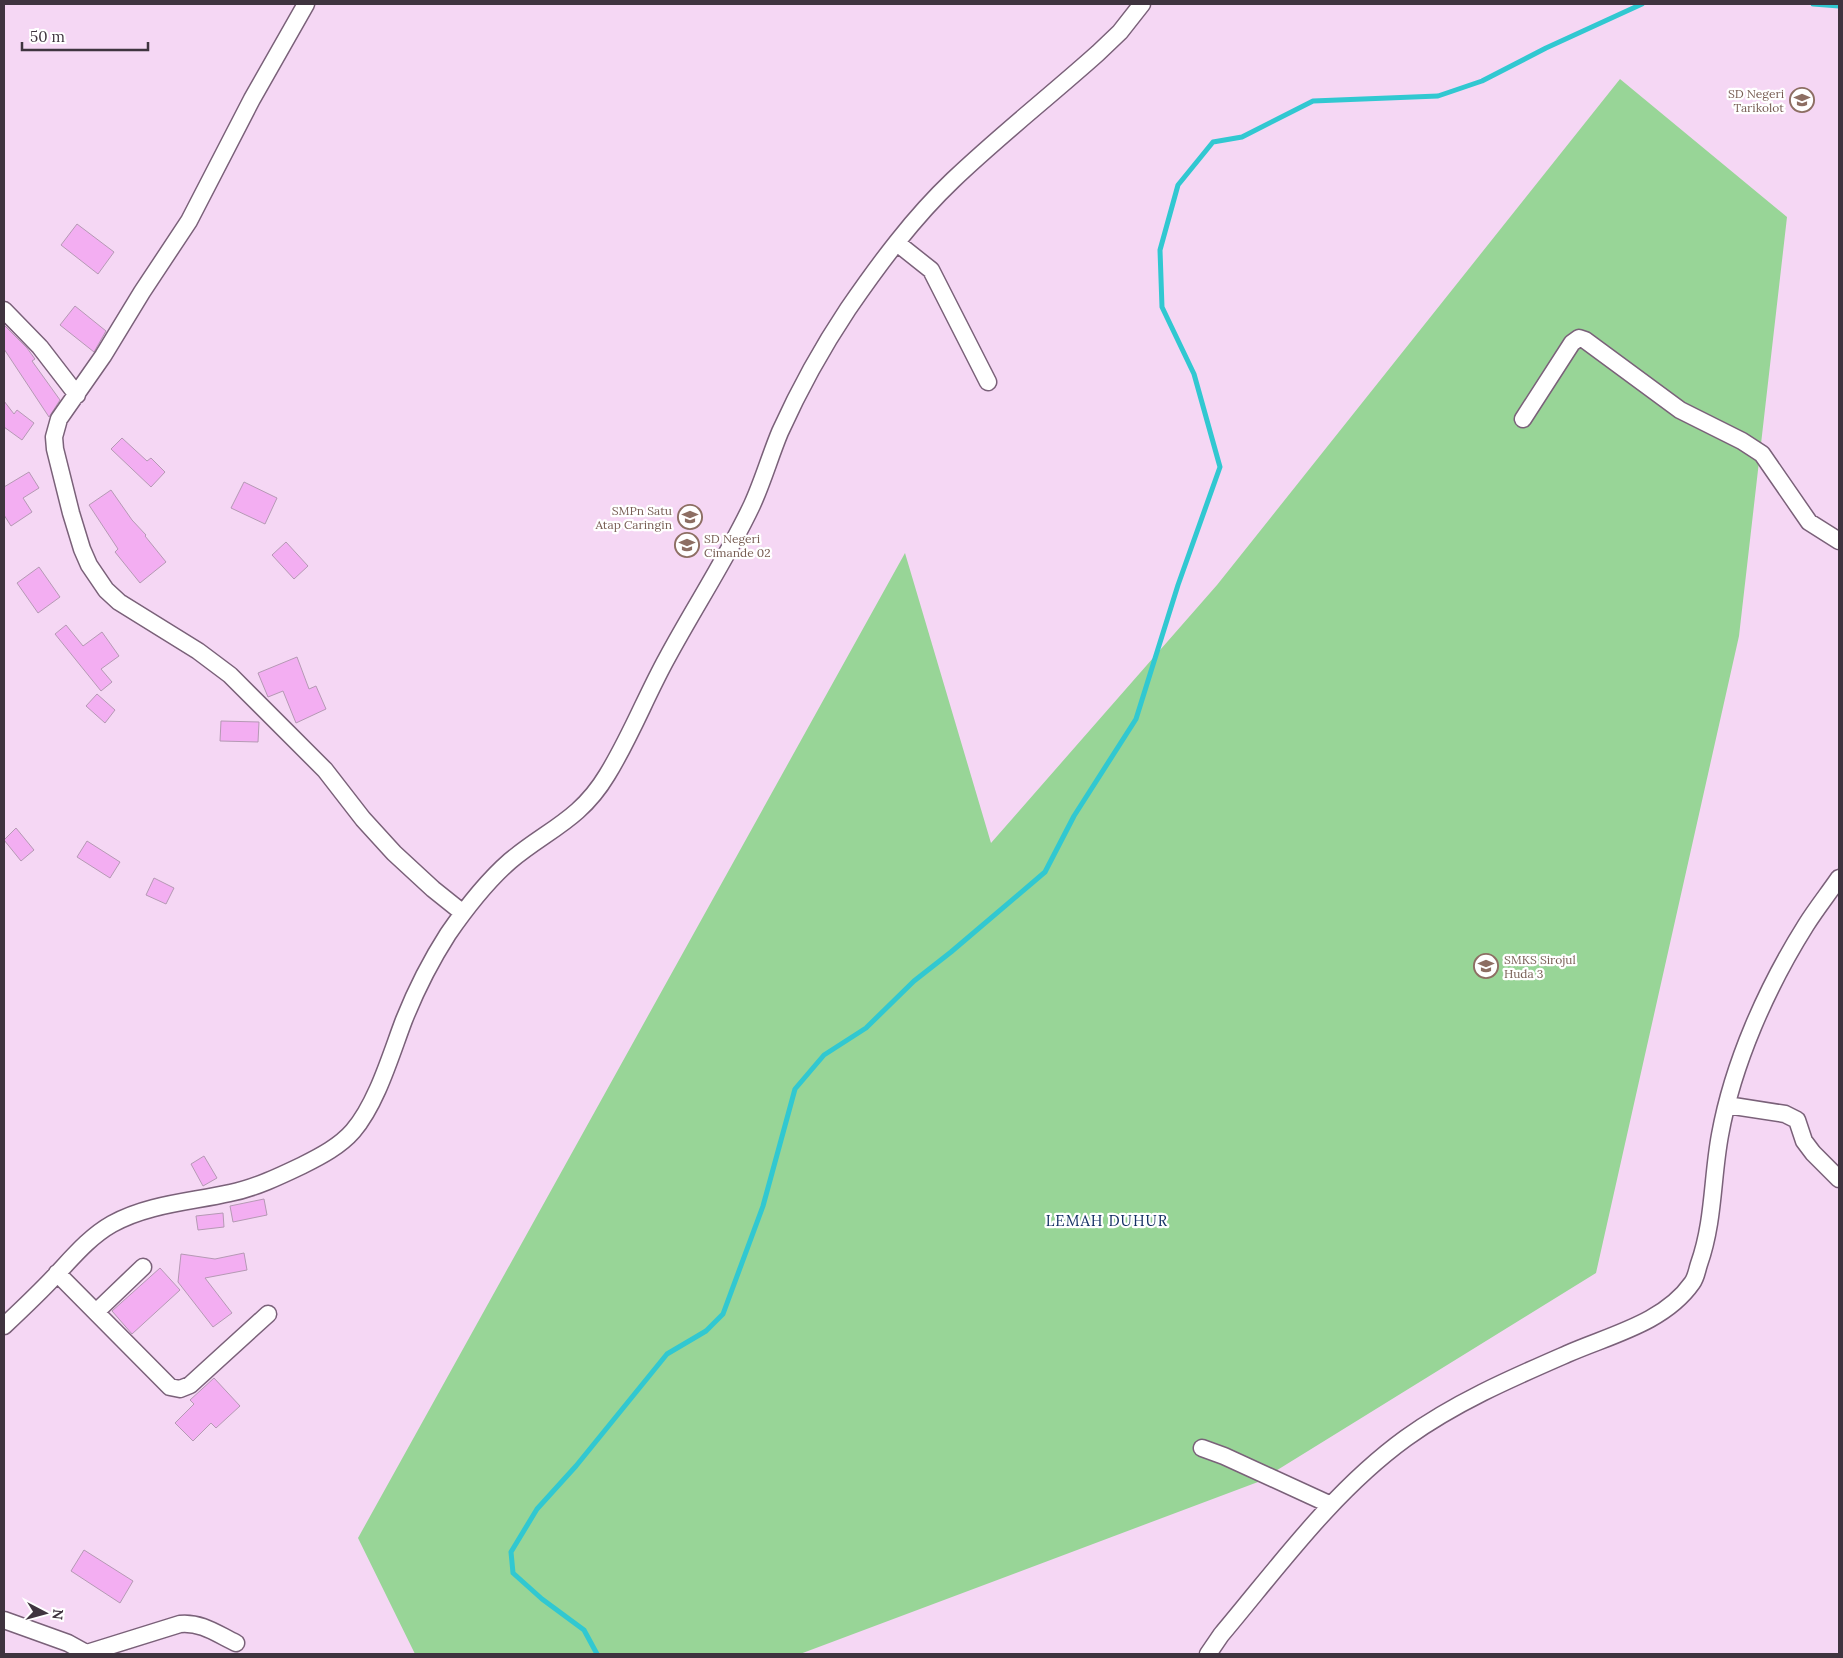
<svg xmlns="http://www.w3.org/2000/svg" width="1843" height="1658" viewBox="0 0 1843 1658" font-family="Lora,serif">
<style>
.green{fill:#98d597}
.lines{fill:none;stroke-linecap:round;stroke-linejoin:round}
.stream{stroke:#31c8d1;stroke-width:5}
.building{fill:#f3aef2;stroke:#b599b4}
.street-casing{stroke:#7a6179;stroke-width:19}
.street{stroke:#fff;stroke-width:16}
.labels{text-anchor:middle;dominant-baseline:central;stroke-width:4.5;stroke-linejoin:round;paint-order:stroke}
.education-label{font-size:12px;fill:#785e54;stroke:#fff;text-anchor:end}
.quarter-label{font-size:15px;letter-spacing:1px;fill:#143065;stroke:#fff}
</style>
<rect width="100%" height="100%" fill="#f5d7f4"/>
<path class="green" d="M1620 79 1787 217 1739 636 1596 1273 1258 1482 800 1654H415L358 1538 905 553 991 843 1217 585Z"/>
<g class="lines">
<path class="stream" d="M1813 4 1839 6
M597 1654 584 1630 542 1599 513 1573 511 1552 537 1509 576 1466 667 1354 706 1331 723 1314 763 1206 795 1089 824 1055 866 1028 914 981 951 952 1045 872 1074 816 1136 719 1178 585 1220 467 1194 374 1162 307 1160 250 1178 185 1213 142 1242 137 1313 101 1438 96 1482 81 1546 48 1642 4"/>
</g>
<path class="building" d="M77 224 114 252 98 274 61 245Z
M75 306 106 331 94 352 60 325Z
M4 325 27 348 35 359 32 361 60 400 49 417 4 349Z
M4 401 14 414 17 410 34 423 22 440 4 427Z
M122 438 147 461 151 458 165 472 151 487 111 449Z
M29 472 39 488 23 498 32 512 11 526 4 515V487Z
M244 482 277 498 265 524 231 508Z
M111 490 132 520 146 535 145 536 166 562 140 583 115 552 118 549 89 505Z
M286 542 308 566 294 579 272 555Z
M39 567 60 597 38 613 17 583Z
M66 625 83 646 102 632 119 656 101 669 112 682 101 691 55 634Z
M297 657 309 689 316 686 326 709 296 723 283 691 268 697 258 673Z
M97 694 115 710 105 723 86 706Z
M221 721 259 722 258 742 220 741Z
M16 828 34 850 21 861 4 840Z
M87 841 120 862 110 878 77 857Z
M154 878 174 888 166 904 146 895Z
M204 1156 217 1178 203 1186 191 1164Z
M264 1199 267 1215 233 1222 230 1206Z
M223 1213 224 1227 198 1230 196 1216Z
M244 1253 247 1270 205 1278 232 1313 213 1327 178 1282 181 1254 215 1259Z
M160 1268 180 1290 132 1334 112 1311Z
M214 1378 240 1406 216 1428 211 1423 193 1441 175 1423 194 1404 190 1400Z
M84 1550 133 1581 120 1603 71 1571Z"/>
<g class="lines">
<defs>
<path id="street" d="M306 4 252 99 189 221 142 292 103 356 59 419 54 437 55 449 71 513 82 549 89 565 106 590 119 602 198 651 230 675 325 770 363 819 394 853 433 889 463 913
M897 243 931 270 988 382
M4 310 40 347 77 395
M1523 419 1572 343 1579 338 1585 340 1680 410 1742 441 1762 454 1809 522 1839 541
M1727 1105 1785 1114 1797 1120 1804 1141 1813 1153 1839 1179
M57 1273 170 1387 180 1389 190 1385 268 1314
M96 1312 143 1267
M4 1326C21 1310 38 1294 54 1277 72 1258 89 1237 112 1224 148 1204 190 1202 230 1193 255 1188 280 1176 303 1165 321 1156 340 1146 353 1131 377 1103 391 1054 404 1020 416 990 430 962 448 934 466 908 486 882 510 861 547 830 580 820 607 775 630 738 646 696 667 658 695 606 727 558 752 505 763 481 770 456 780 432 798 392 824 345 848 309 879 264 913 218 953 180 999 136 1050 96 1098 53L1120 32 1142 4
M1202 1448 1224 1456 1331 1505
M4 1620 68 1643 88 1654
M87 1653 180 1624C202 1622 217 1634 236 1643
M1208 1654 1221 1635C1279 1566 1333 1491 1406 1438 1456 1402 1512 1378 1567 1354 1610 1335 1664 1323 1692 1283 1696 1278 1697 1270 1699 1264 1714 1222 1712 1178 1720 1135 1733 1063 1767 987 1806 925 1816 909 1828 894 1839 878"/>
</defs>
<use href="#street" class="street-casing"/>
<use href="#street" class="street"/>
</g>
<defs>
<symbol id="school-ring" viewBox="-11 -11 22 22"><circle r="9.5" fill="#fff" stroke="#8d6e63" stroke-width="1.5"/><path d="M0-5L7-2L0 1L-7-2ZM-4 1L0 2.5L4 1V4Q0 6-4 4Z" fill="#8d6e63"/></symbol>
</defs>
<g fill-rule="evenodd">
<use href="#school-ring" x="1788" y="86" width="28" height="28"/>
<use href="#school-ring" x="676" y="503" width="28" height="28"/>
<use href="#school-ring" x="673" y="531" width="28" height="28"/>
<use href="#school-ring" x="1472" y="952" width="28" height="28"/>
</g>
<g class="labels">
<g class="education-label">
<text x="1784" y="93">SD Negeri<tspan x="1784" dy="14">Tarikolot</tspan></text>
<text x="672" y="510">SMPn Satu<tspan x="672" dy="14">Atap Caringin</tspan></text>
<text x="704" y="538" text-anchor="start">SD Negeri<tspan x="704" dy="14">Cimande 02</tspan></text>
<text x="1504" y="959" text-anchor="start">SMKS Sirojul<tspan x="1504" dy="14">Huda 3</tspan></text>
</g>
<g class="quarter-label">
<text x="1107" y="1220">LEMAH DUHUR</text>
</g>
</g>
<rect width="1843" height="1658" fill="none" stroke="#3f343f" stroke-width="10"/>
<g transform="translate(45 1613) rotate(96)" stroke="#ffffff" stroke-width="4" paint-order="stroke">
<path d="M0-4L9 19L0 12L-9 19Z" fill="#3f343f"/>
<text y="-8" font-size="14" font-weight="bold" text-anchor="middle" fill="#3f343f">N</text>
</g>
<path d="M22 42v8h126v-8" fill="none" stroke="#3f343f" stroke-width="2.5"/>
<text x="30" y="42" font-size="15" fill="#3f343f" stroke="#ffffff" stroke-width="4" paint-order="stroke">50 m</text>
</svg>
